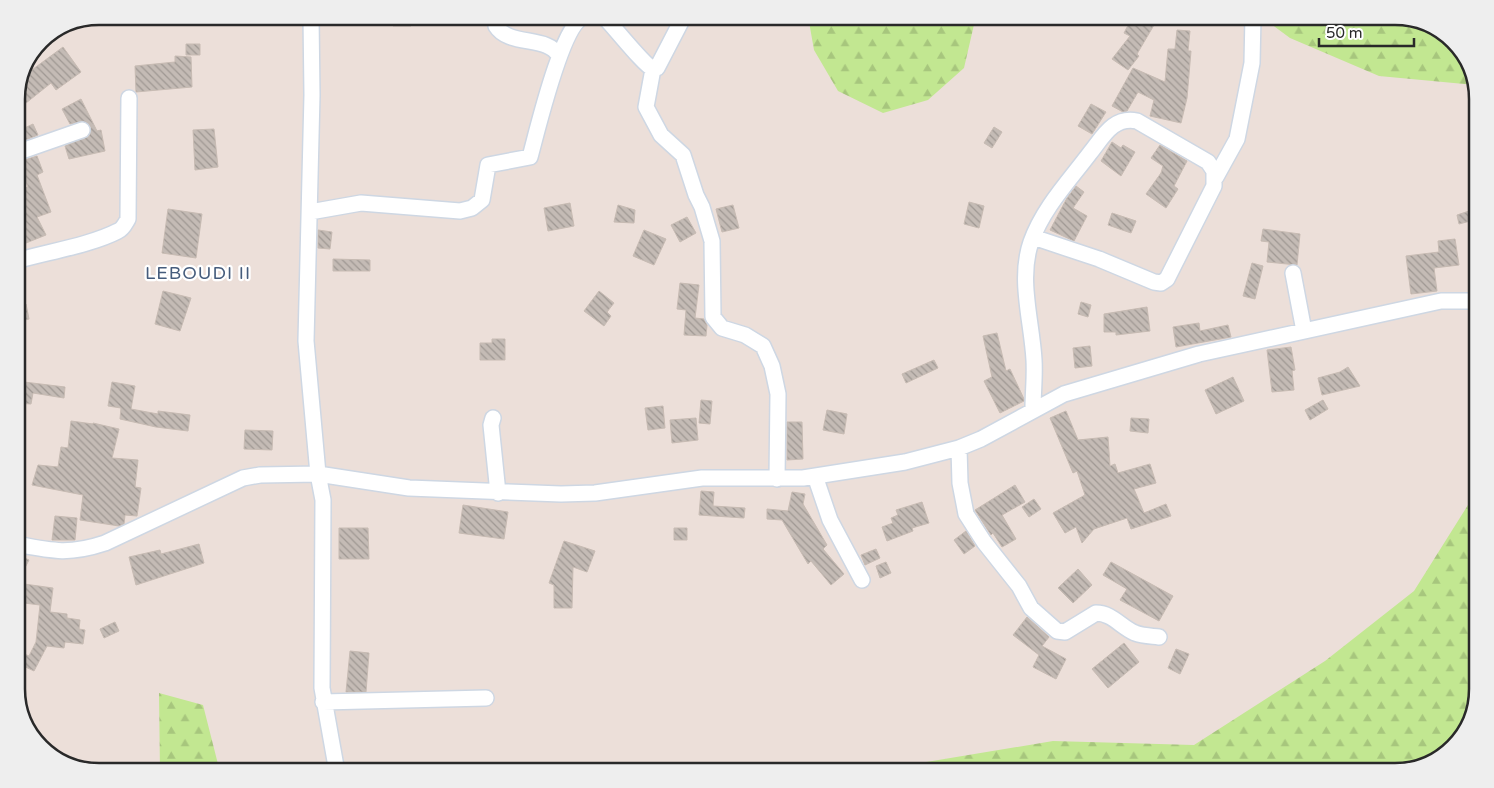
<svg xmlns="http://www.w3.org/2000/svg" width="1494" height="788" viewBox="0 0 1494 788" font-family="'Varela Round',sans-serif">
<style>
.forest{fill:url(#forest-firs)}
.building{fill:url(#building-back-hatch);stroke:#c7bbb3}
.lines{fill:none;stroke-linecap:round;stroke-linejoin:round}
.minor-casing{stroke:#ced7e3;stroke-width:18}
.minor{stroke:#fff;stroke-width:15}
.labels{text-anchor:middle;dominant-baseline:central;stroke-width:4.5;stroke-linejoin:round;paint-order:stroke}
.quarter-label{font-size:18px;letter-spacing:1px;fill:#465c7c;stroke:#fff}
.rim{fill:none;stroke:#292929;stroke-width:2.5}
</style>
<defs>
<pattern id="forest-firs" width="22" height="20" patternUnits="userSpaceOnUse" patternTransform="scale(1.25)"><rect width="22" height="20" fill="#c2e791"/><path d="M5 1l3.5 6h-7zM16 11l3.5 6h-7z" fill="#a7c67d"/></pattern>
<pattern id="building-back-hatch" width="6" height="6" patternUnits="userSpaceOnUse" patternTransform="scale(1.25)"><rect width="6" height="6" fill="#c4bbb5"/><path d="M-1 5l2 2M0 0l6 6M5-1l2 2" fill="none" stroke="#9f9893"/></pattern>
</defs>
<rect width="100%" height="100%" fill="#ecdfd9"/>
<path class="forest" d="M808 16H976L964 68 928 100 883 113 838 91 814 50Z
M1260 16H1395L1432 25 1464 53 1475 85 1379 76 1290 38Z
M1478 489V689L1469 726 1437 761 1395 772H866L1053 741 1194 745 1325 661 1414 591Z
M159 693 203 705 220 772H160Z"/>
<path class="building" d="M390 16H410L411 26H393Z
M1133 16H1139L1154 25 1137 54 1139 56 1128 70 1112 59 1130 36 1124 33Z
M1177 30 1190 31 1188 51H1191L1187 98 1181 123 1150 116 1154 100 1138 92 1127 111 1123 112 1112 106 1133 68 1165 82 1168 49H1175Z
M186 44H200V55H186Z
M63 47 81 72 56 90 51 83 16 111V94L25 75Z
M175 56 191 57 192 87 136 92 135 66 175 62Z
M81 99 97 131 101 130 105 151 69 159 65 146 89 136 91 127 83 121 70 124 62 109Z
M1091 104 1106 112 1092 134 1078 126Z
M33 124 38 135 18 143 16 132Z
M994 127 1002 132 992 148 984 143Z
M214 129 218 167 195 170 193 130Z
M1112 142 1121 148 1123 145 1135 152 1121 176 1101 161Z
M1160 145 1187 161 1174 186 1178 189 1166 208 1146 194 1161 173 1163 166 1151 158Z
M37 156 43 172 37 175 51 212 37 217 46 235 16 247V192L28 187 18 162Z
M1076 186 1084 192 1073 208 1087 216 1074 241 1050 230 1067 198Z
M969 202 984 206 979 228 964 224Z
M570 203 574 226 548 231 544 208Z
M618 205 635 210 634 223 614 222Z
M733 205 739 228 722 232 716 209Z
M1478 208V219L1459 224 1457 215Z
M168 209 202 214 196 258 162 253Z
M1112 213 1136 221 1131 233 1108 225Z
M687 217 696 233 680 242 671 225Z
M1263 229 1300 234 1297 265 1267 262 1269 242 1261 241Z
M318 230 332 232 330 249 318 248Z
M644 230 666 239 654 265 633 256Z
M1455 239 1459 265 1434 268 1437 291 1411 294 1406 256 1439 252 1438 241Z
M333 259 370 260V271H333Z
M1252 263 1263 266 1255 299 1243 296Z
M680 283 699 285 695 318 704 319 707 325 706 336 684 335 686 310 677 309Z
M163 291 191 298 180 331 155 324Z
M599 291 614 303 607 312 611 316 604 326 584 311Z
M1081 302 1091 305 1088 317 1078 314Z
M26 304 29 319 16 322V306Z
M1147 307 1150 331 1116 335V332H1104V314Z
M1199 323 1200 331 1228 325 1231 337 1176 347 1173 327Z
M997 333 1006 371 1010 369 1024 399V401L1000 413 984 381 992 377 983 336Z
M492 339H505V360H480V343H492Z
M1090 346 1092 366 1075 368 1073 348Z
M1291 347 1295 370 1292 371 1294 390 1272 392 1267 350Z
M934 360 938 368 906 383 902 374Z
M1348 367 1360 386 1322 395 1318 378 1340 372Z
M1233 377 1244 401 1216 414 1205 390Z
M16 381 65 387 64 398 33 393 31 404 16 403Z
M112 382 135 386 131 409 158 414V411L190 415 188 431 156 427 120 419 121 408 108 406Z
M701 400 712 401 710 424 699 423Z
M1323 400 1328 409 1310 420 1305 410Z
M663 406 665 428 648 430 645 408Z
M827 410 847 414 844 434 823 430Z
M1066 411 1078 440 1108 437 1110 466 1115 464 1118 473 1150 464 1156 483 1134 489 1144 513 1166 504 1171 516 1131 529 1127 518 1094 529 1082 543 1076 527 1065 533 1053 513 1085 495 1077 471 1073 473 1050 418Z
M696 418 698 440 672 443 670 420Z
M1131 418 1149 419 1148 433 1130 431Z
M71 421 93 424V423L119 429 112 458 138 460 135 487 141 488 137 516 125 515 124 524 119 526 80 520 83 495 32 485 38 465 58 467 61 447 68 448Z
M787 422H802L803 459 787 460Z
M245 430 273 431 272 450 244 449Z
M1015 485 1025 502 1002 515 1016 539 1002 547 993 533 991 535 975 510Z
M701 491 714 492 713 506 745 508 744 518 699 515Z
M792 492 805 494 803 504 827 545 823 549 844 574 831 585 811 561 808 564 782 520 767 519V509L788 511Z
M1034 499 1041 509 1029 517 1022 507Z
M922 502 929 523 912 528 913 531 887 541 882 527 893 523 891 518 898 515 896 510Z
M463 505 508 512 504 539 459 533Z
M55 516 77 518 75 540H52Z
M339 528H368L369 559H339Z
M674 528H687V540H674Z
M966 531 975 546 964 554 954 540Z
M564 541 595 551 587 572 573 567 572 608H554V585L549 583Z
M199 544 204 563 136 585 129 557 160 550 161 554Z
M876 549 880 558 865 565 861 555Z
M16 554 29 560 17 583 53 588 50 612 67 614V618L80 620 79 629 85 630 83 644 65 642 64 648 47 646 34 671 17 663 22 653 29 656 36 642 40 605 16 602Z
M886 562 891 573 880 578 876 566Z
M1111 562 1173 596 1159 621 1120 600 1127 589 1103 575Z
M1078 569 1092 585 1073 603 1058 588Z
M1027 617 1049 637 1042 646 1066 659 1056 679 1033 667 1039 655 1013 635Z
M115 622 119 631 104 638 100 629Z
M1124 643 1139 662 1108 688 1092 669Z
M1176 649 1189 654 1180 674 1168 668Z
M350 651 369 653 366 692H346Z"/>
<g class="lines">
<defs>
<path id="minor" d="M311 16 312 95 306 341 318 474 323 500 322 688 337 772
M496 16V26C509 47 548 35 559 56
M600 16 605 18C615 28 644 65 653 69L657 68 684 16
M653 69 646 107 661 135 683 155 696 195 702 207 712 241 713 317 722 328 745 335 763 346 772 366 778 394 777 479
M16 153 82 130
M1216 177 1237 139 1252 63 1253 16
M310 212 361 203 460 211 472 208 482 200 488 165 530 157C537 132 562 23 585 16
M16 261C47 252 91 245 118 231 123 229 125 224 128 219L129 98
M1293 273 1304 331
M1033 409C1033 393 1035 376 1034 360 1032 322 1018 279 1031 242 1043 208 1069 181 1090 153 1103 137 1113 116 1137 121L1208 162 1214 171V186L1167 279 1161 283 1154 282 1099 259 1033 237
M493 418 491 425 498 493
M959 448 960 483 966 514 984 542 1019 586 1031 608 1057 631 1065 632 1096 613C1112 613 1121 627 1135 633 1143 636 1151 636 1159 637
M815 476 830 520 862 580
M16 544C52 551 69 555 105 543L243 478 260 475 318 474 409 488 561 494 595 493 702 478H803L905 462 959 448 981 439 1064 394 1199 354 1441 301H1478
M323 702 486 698"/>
</defs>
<use href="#minor" class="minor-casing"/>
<use href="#minor" class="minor"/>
</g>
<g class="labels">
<g class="quarter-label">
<text x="198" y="273">LEBOUDI II</text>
</g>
</g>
<path d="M0 0H1494V788H0ZM99 25H1395A74 74 0 0 1 1469 99V689A74 74 0 0 1 1395 763H99A74 74 0 0 1 25 689V99A74 74 0 0 1 99 25Z" fill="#eee" fill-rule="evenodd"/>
<path class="rim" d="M99 25H1395A74 74 0 0 1 1469 99V689A74 74 0 0 1 1395 763H99A74 74 0 0 1 25 689V99A74 74 0 0 1 99 25Z"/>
<path d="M1319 38v8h95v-8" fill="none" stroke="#292929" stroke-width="2.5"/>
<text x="1326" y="38" font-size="15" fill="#292929" stroke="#ffffff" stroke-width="4" paint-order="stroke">50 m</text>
</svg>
